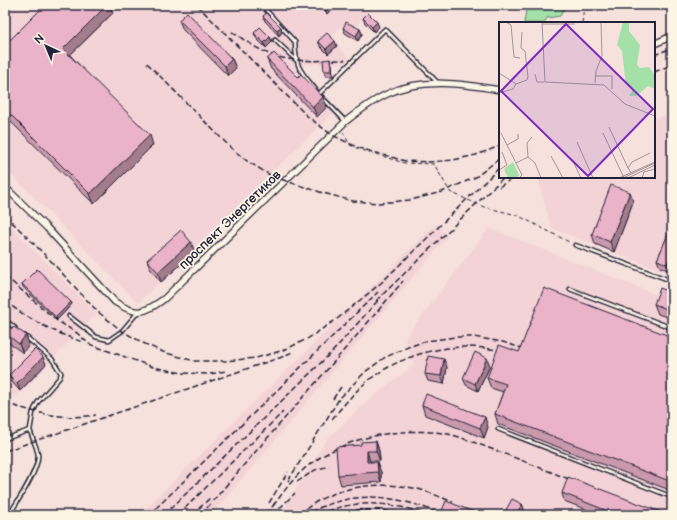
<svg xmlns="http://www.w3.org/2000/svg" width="677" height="520" viewBox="0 0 677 520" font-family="'Balsamiq Sans',sans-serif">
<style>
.built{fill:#f3d3d6}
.green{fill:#a3e1a8;stroke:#628272}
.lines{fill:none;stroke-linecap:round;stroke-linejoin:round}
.lane-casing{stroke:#22223b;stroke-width:5.5}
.street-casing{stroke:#22223b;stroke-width:8}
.path{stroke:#22223b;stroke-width:1;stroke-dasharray:4 3;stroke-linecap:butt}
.lane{stroke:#fcf5e5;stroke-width:2.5}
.street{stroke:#fcf5e5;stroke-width:5.5}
.rail{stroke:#22223b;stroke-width:1.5;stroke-dasharray:6 3;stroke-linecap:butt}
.wall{fill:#ca9aac;stroke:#22223b}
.shaded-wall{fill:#a47d8c;stroke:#22223b}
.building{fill:#ebb3c8;stroke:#22223b}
.labels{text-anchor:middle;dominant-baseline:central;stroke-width:3.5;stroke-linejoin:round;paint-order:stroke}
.street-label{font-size:13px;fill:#22223b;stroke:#fcf5e5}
.inset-road{fill:none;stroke:#a2959c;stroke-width:1}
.view{fill:#7b2cbf;fill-opacity:0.15;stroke:#7b2cbf;stroke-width:2}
.inset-edge{fill:none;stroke:#22223b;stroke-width:2}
</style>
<rect width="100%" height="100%" fill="#f7e1dc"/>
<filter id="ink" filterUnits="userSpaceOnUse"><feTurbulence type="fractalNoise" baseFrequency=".025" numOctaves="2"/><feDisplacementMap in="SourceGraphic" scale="8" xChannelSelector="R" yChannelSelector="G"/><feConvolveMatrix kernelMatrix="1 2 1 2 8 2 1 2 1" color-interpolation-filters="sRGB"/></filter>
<g filter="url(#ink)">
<path class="built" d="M5 5H368L371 8 356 26 347 21 329 38 350 59 345 63 302 65 295 74 333 113 138 303 5 168Z
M672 115V275L551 228 538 177H654V118Z
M5 221 97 314 72 338 22 392 5 400Z
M436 224 448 236 211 515H139Z
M489 228 672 301V515H280L328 438 372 397 414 365 405 338Z"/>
<path class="green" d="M527 5H566L560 16 547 18 544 23H524Z"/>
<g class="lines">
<defs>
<path id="lane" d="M265 5 266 10 295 42C296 69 300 70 316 90
M275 40 296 60
M319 94 385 29 437 82
M322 97 345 121
M575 245 672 281
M570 289 672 328
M69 316 96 337 109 340 122 331 138 312
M5 320 15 328
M25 336 52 359 61 373 60 377 38 402 33 412 30 430
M498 429 672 497
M5 439 30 430C32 438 37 447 38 455 39 470 17 502 9 515"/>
<path id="street" d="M654 44 672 36
M5 187 47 228 115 302C137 316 143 314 164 299L346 121C359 111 372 101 387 94 422 77 464 84 500 90"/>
</defs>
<use href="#lane" class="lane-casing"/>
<use href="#street" class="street-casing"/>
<path class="path" d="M582 23 584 5
M343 132 350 145 359 149 404 163 434 164 450 192 484 207 517 215 571 243"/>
<use href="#lane" class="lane"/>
<use href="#street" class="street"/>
<path class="rail" d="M197 5 307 116 332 135 359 148 405 161 429 162 453 160 476 155 500 146
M232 32C245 40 259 51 275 56 297 63 323 60 345 60
M654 55 672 48
M147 63 231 148 247 161 270 175 286 181 323 193 353 201 379 203 411 200 442 192 476 177 500 158
M654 72 672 65
M499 187 514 177
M5 215 49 259 97 311 122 331 143 343 163 352 194 361H225L256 358 284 350 307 339 337 319 381 283 500 167
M5 276 56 320 77 333 89 344 153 367 182 373 210 374 226 371
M5 301C28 319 55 333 83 342
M376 301 504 177
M333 399 341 387
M5 403C36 413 63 420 96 415
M332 419C342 407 352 395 363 385 400 352 460 338 508 353
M5 451 252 367 282 357 292 352
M288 481 339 399 365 372 384 358 408 347 426 341 455 337H474L503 342 524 349
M297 482 315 470 329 466
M269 503 288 472
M273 506C282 494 291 481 302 471 339 438 395 427 442 433 461 436 480 445 497 451 524 461 550 472 577 482
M356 510C373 509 390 510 406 515
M310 512C358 489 394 495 442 514
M149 515 378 292
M164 515 333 351 381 297
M178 515 283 412
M192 515 210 498
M201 515C268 436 337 360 403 281
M267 515 276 501
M273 515 295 493
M299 515C329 486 378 480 418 489 430 492 442 498 453 502
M319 515C353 498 393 502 428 515"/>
</g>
<path class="wall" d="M318 5H336L327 14Z
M113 13 70 55 153 145 94 204 5 116V45Z
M263 16 281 27 282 32 279 36 265 21Z
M363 18 379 27 374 32 365 23Z
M179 20 232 59 236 68 228 76 183 30Z
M343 28 360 29 362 34 358 41 345 33Z
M254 33 270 37 272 42 266 48 256 38Z
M318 41 337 46 328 54 320 46Z
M267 59 298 77 323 97 327 107 317 117 271 69Z
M332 64 333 76H326L324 71Z
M630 192 633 202 614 252 595 244 592 234Z
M672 225 670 271 660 267 657 260Z
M195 252 161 282 151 270 147 260Z
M22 284 71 302 72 304 57 320 23 287Z
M672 293V319L658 314 654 304Z
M5 324 12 329 26 335 29 345 23 353 6 341 5 342Z
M672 337V491L498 424 495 414 503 392 491 388 487 378 519 352Z
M46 364 20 391 12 382 9 375Z
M490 366 478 391 466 385 463 378Z
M447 367 444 384 428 381 425 374Z
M422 405 488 427 484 438 425 415Z
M376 441 379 451 380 461H370V462L381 472V482L341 485 338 475Z
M562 493 669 515H601L564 501Z
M522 504 524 509 520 515H508L506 510Z"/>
<path class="shaded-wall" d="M107 5H110L113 13 67 58 63 49Z
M324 5H336L327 14Z
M377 22 379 27 374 32 372 27Z
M281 27 282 32 279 36 277 30Z
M360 29 362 34 358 41 356 36Z
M270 37 272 42 266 48 264 43Z
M335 41 337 46 328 54 326 49Z
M232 59 236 68 228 76 225 66Z
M330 59 332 64 333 76 331 71Z
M323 97 327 107 317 117 313 107Z
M150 135 153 145 94 204 90 194Z
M630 192 633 202 614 252 610 242Z
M191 242 195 252 161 282 158 272Z
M672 252V266L670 271 667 264Z
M71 302 72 304 57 320 56 317Z
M26 335 29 345 23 353 19 344Z
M43 357 46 364 20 391 17 383Z
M5 358 8 366 5 369Z
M487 358 490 366 478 391 475 384Z
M444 359 447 367 444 384 441 376Z
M485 417 488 427 484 438 480 428Z
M376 441 379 451 380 461 376 451Z
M367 451 370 461 371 472 367 462Z
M377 462 381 472V482L378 472Z
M522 504 524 509 520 515H516Z"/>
<path class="building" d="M45 5H107L63 49 150 135 90 194 5 109V45Z
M187 12 232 59 225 66 179 20Z
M267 13 281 27 277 30 263 16Z
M368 13 377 22 372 27 363 18Z
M346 22 360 29 356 36 343 28Z
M260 27 270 37 264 43 254 33Z
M327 33 335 41 326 49 318 41Z
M274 53 298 77 301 74 323 97 313 107 267 59Z
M330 59 331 71H324L323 60Z
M611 185 630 192 610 242 592 234Z
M672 225V252L667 264 657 260Z
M181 230 191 242 158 272 147 260Z
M37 269 71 302 56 317 22 284Z
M544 288 672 337V482L495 414 506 384 487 378 499 345 519 352Z
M660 288 672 293V311L654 304Z
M5 324 12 329 14 327 26 335 19 344 5 333Z
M35 349 43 357 17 383 9 375Z
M475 352 487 358 475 384 463 378Z
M428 356 444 359 441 376 425 374Z
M426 394 485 417 480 428 422 405Z
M376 441V451H367V462H377L378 472 338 475 336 447 361 445V442Z
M568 477 669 515H618L562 493Z
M512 499 522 504 516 515 506 510Z
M446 501 482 515H440Z"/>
</g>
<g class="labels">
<g class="street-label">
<text transform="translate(230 220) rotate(-44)">проспект Энергетиков</text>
</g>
</g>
<g transform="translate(499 22)">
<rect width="156" height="156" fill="#f7e1dc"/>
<path d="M124 0H130V9L141 23 138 43 141 46 150 45 156 53V67L149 64 137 74H130L134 68 127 63 123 29 118 23ZM14 140 20 153 17 156H9L5 147Z" fill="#a3e1a8"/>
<path class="inset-road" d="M7 0 12 3 15 35 21 36M43 0 46 60 105 63 126 82 156 94M43 2H76M0 51 17 62 14 67 0 71M36 52 38 60H45M96 54H113V67M96 61 97 49 103 34 102 0M17 62 28 58 29 55 26 29 22 26 23 10M110 105 129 146M2 111 23 153 20 156M104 111 125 156M78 120 94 156M8 123 19 117V112M52 134 64 156M29 135 36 141 42 156M73 137 82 156M17 141 29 135 28 121 33 115M0 148 8 143 3 130M132 151 129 146 133 140 151 131M120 156 156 140M124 156 156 141M129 156 156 143M143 156 145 150 156 147"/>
<path class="view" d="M67 2 154 87 89 154 2 69Z"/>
<rect width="156" height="156" class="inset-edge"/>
</g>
<rect width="677" height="520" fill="none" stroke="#fcf5e5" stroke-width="20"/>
<rect x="10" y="10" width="657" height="500" fill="none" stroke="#22223b" stroke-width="1.5" filter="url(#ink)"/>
<g transform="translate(46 46) rotate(316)" stroke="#fcf5e5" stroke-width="3" paint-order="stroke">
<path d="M0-3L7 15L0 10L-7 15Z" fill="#22223b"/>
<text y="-6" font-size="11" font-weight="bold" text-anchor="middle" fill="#22223b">N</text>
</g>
</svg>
